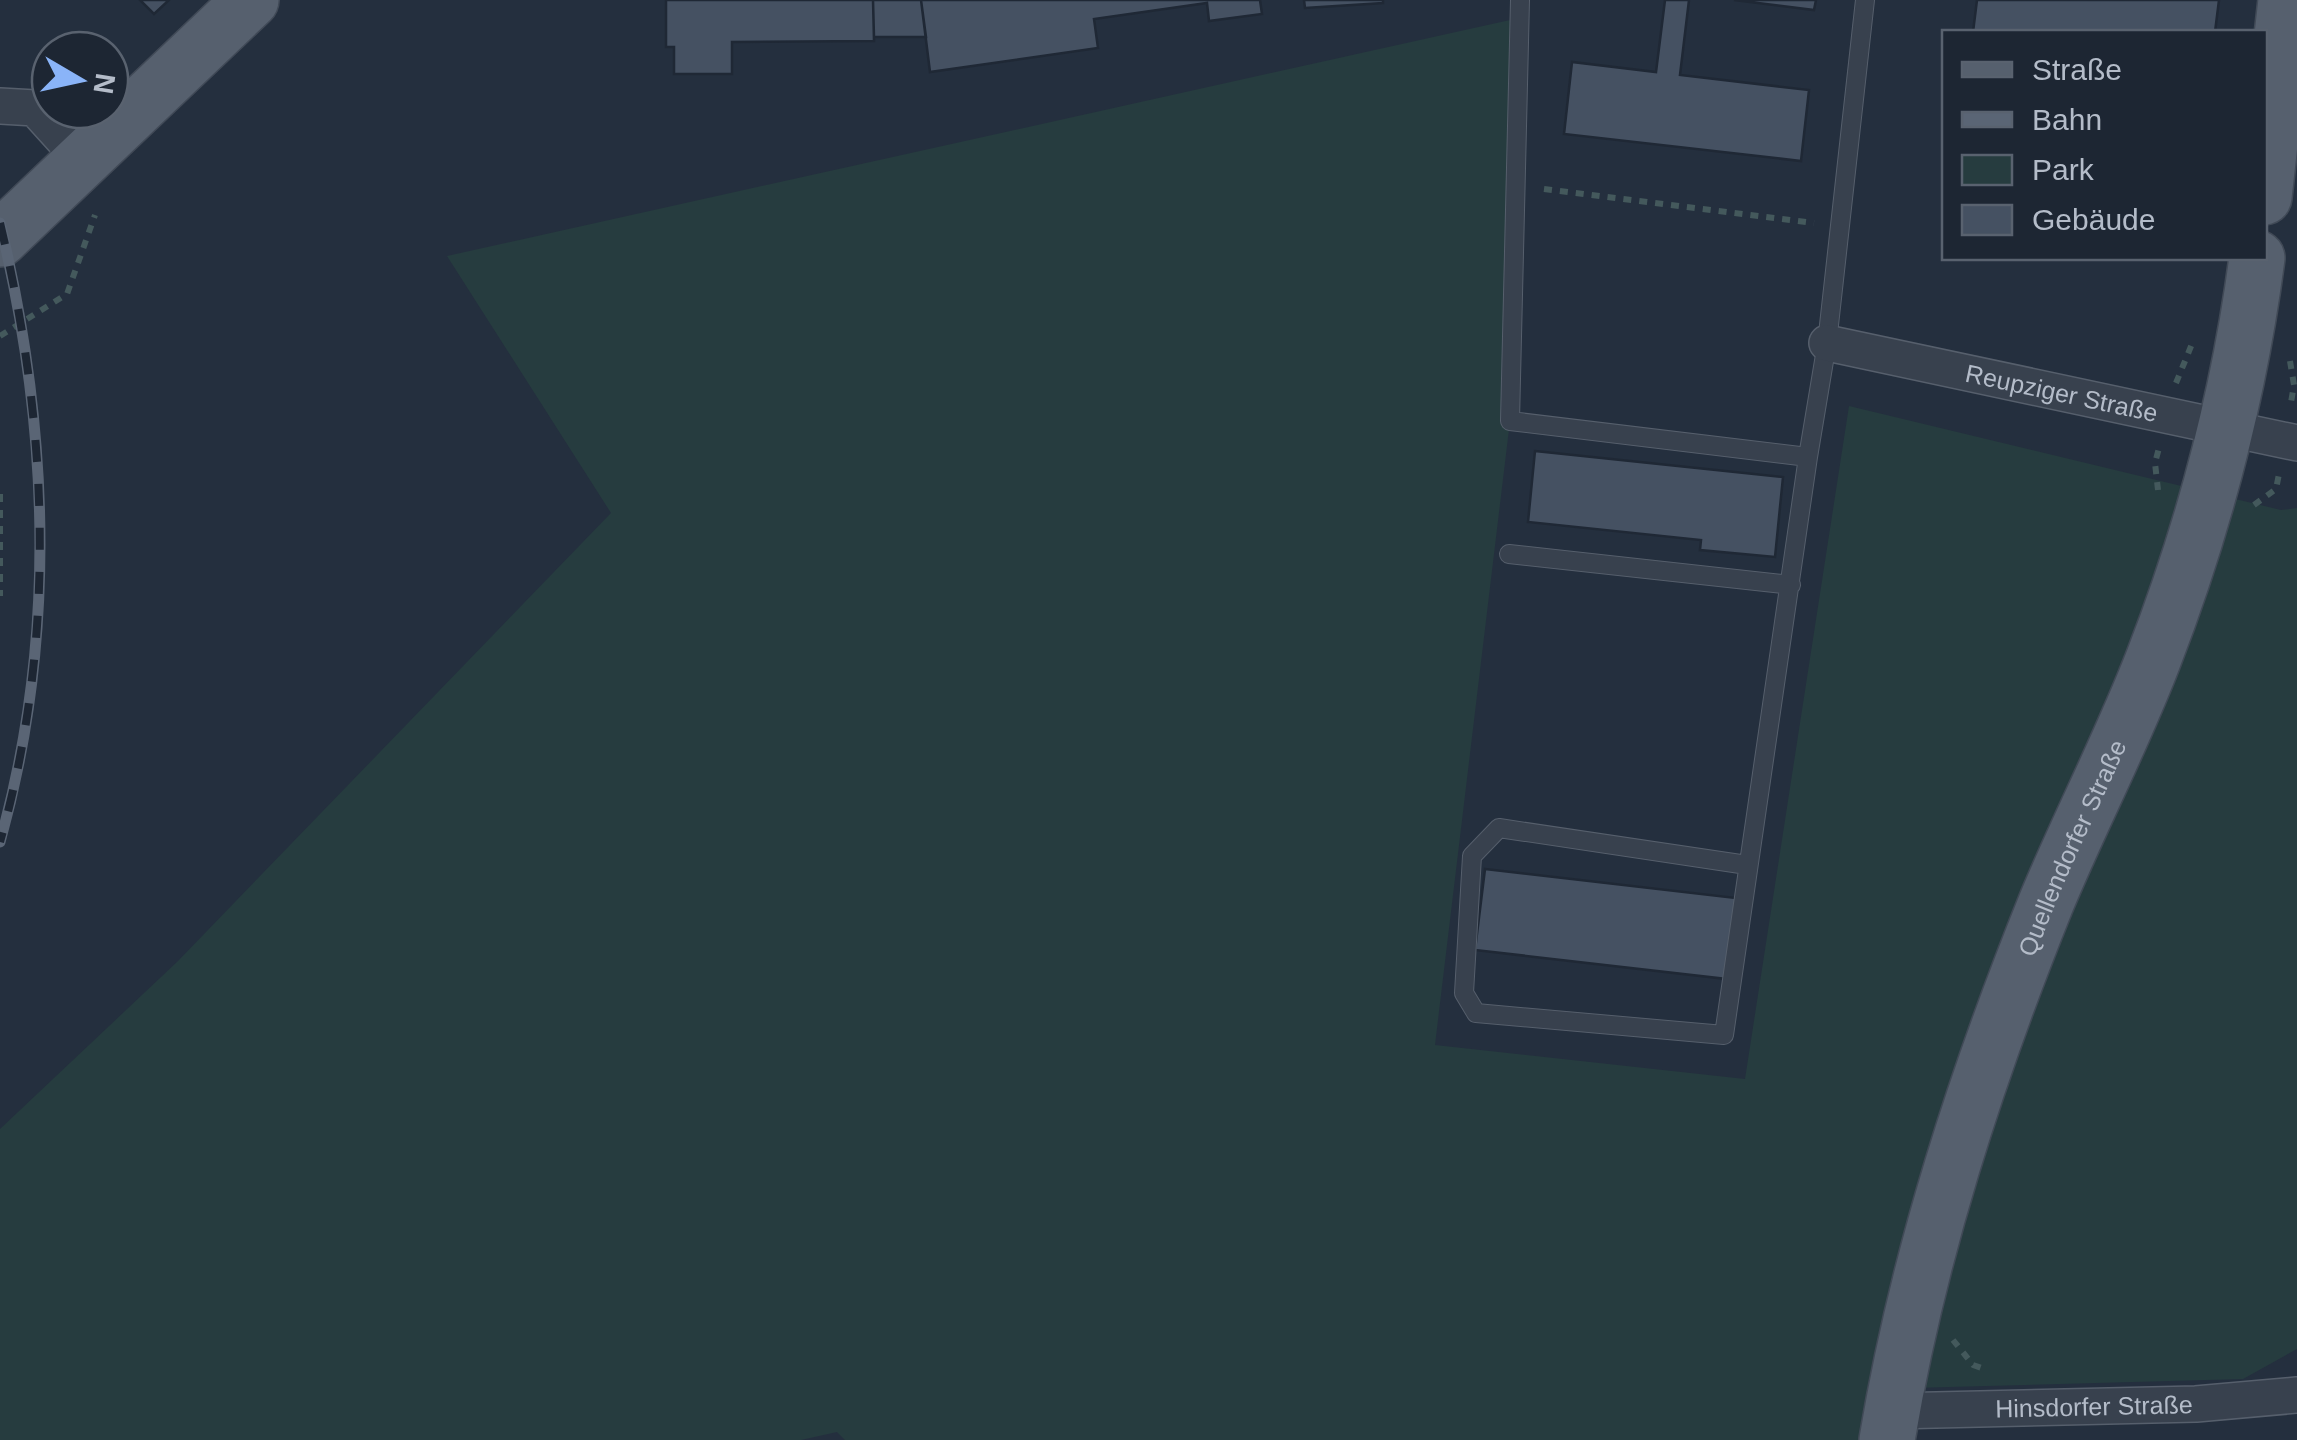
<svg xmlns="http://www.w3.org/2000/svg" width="2297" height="1440" viewBox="0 0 2297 1440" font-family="Arial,sans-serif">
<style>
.green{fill:#263c3f}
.building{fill:#455162;stroke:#1f2835;stroke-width:2.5}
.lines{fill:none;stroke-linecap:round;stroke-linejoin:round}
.lane-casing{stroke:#565f6c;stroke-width:20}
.street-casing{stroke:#565f6c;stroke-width:38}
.primary-casing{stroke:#414a57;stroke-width:58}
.path{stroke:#44595c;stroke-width:6;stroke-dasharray:8 8;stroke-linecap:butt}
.lane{stroke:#38414e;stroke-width:18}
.street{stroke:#38414e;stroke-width:35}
.primary{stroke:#56606e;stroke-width:55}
.rail-casing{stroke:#5a6575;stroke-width:11}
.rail{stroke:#1d2633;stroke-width:8;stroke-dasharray:22;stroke-linecap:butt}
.labels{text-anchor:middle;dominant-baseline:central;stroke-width:10;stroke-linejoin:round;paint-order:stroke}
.street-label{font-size:25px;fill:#b4bcc9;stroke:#1d2633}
</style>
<rect width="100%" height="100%" fill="#242f3e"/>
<path class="green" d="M1519 18 1510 421 1435 1045 1745 1079 1849 406 2281 510 2297 508V1349L2243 1379 1874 1389 1865 1440H845L837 1432 801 1440H0V1129L178 961 611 513 447 256Z"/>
<path class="building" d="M140 0H169L154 14Z
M666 0H873L874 41 732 42V74H674V47H666Z
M873 0H921L926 37H874Z
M921 0H1260L1262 14 1209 21 1207 3 1094 19 1098 48 930 72Z
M1304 0H1383V3L1305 8Z
M1665 0H1689L1680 75 1809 90 1801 161 1564 134 1572 62 1656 72Z
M1734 0H1816L1814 10Z
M1977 0H2219L2215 32H1973Z
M1535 451 1783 477 1775 557 1700 550 1701 540 1528 522Z
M1485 869 1736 898 1727 979 1475 950Z"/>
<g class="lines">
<defs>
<path id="lane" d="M1520 0 1510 421 1808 457 1827 343 1865 0
M1509 554 1791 585
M1747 865 1499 828 1472 856 1464 993 1476 1013 1724 1035 1808 457"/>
<g id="street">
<path d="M0 106 35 108 82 160"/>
<path id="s1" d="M1827 343 2297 443"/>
<path id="s2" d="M1892 1411 2196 1404 2297 1395"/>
</g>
<g id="primary">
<path d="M2264 197 2286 0"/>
<path d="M0 239 251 0"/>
<path id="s3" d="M1887 1440C1918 1255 1976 1077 2046 903 2080 821 2121 743 2153 660 2203 531 2239 395 2257 258"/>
</g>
</defs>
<use href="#lane" class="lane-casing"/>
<use href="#street" class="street-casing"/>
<use href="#primary" class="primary-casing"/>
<path class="path" d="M1544 189 1814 223
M0 336 67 294 95 215
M2290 361 2294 385 2290 408
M2176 383 2194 339
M2158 490 2155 463 2159 448
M0 494V596
M2254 505 2276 489 2279 474
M1953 1340 1973 1365 1987 1370"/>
<use href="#lane" class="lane"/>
<use href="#street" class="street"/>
<use href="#primary" class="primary"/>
<defs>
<path id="rail" d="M0 223C49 427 57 638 0 842"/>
</defs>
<use href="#rail" class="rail-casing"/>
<use href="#rail" class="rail"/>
</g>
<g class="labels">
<g class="street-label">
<text stroke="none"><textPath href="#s1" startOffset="240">Reupziger Straße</textPath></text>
<text stroke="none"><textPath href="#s3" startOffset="622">Quellendorfer Straße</textPath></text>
<text stroke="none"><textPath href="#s2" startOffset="202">Hinsdorfer Straße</textPath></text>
</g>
</g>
<rect x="1942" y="30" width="325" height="230" fill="#1d2633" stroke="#59626f" stroke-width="2.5"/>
<rect x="1962" y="62" width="50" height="15" fill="#56606e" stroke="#59626f" stroke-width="2.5"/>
<text x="2032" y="80" font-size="30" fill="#b4bcc9">Straße</text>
<rect x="1962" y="112" width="50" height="15" fill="#5a6575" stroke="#59626f" stroke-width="2.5"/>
<text x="2032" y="130" font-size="30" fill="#b4bcc9">Bahn</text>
<rect x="1962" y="155" width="50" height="30" fill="#263c3f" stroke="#59626f" stroke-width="2.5"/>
<text x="2032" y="180" font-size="30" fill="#b4bcc9">Park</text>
<rect x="1962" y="205" width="50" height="30" fill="#455162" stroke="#59626f" stroke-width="2.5"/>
<text x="2032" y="230" font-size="30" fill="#b4bcc9">Gebäude</text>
<g transform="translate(80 80) rotate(99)"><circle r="48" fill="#1d2633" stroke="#59626f" stroke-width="2.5"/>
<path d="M0-8L18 38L0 25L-18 38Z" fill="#8ab4f8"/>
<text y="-15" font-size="28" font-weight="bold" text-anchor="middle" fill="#b4bcc9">N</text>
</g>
</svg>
